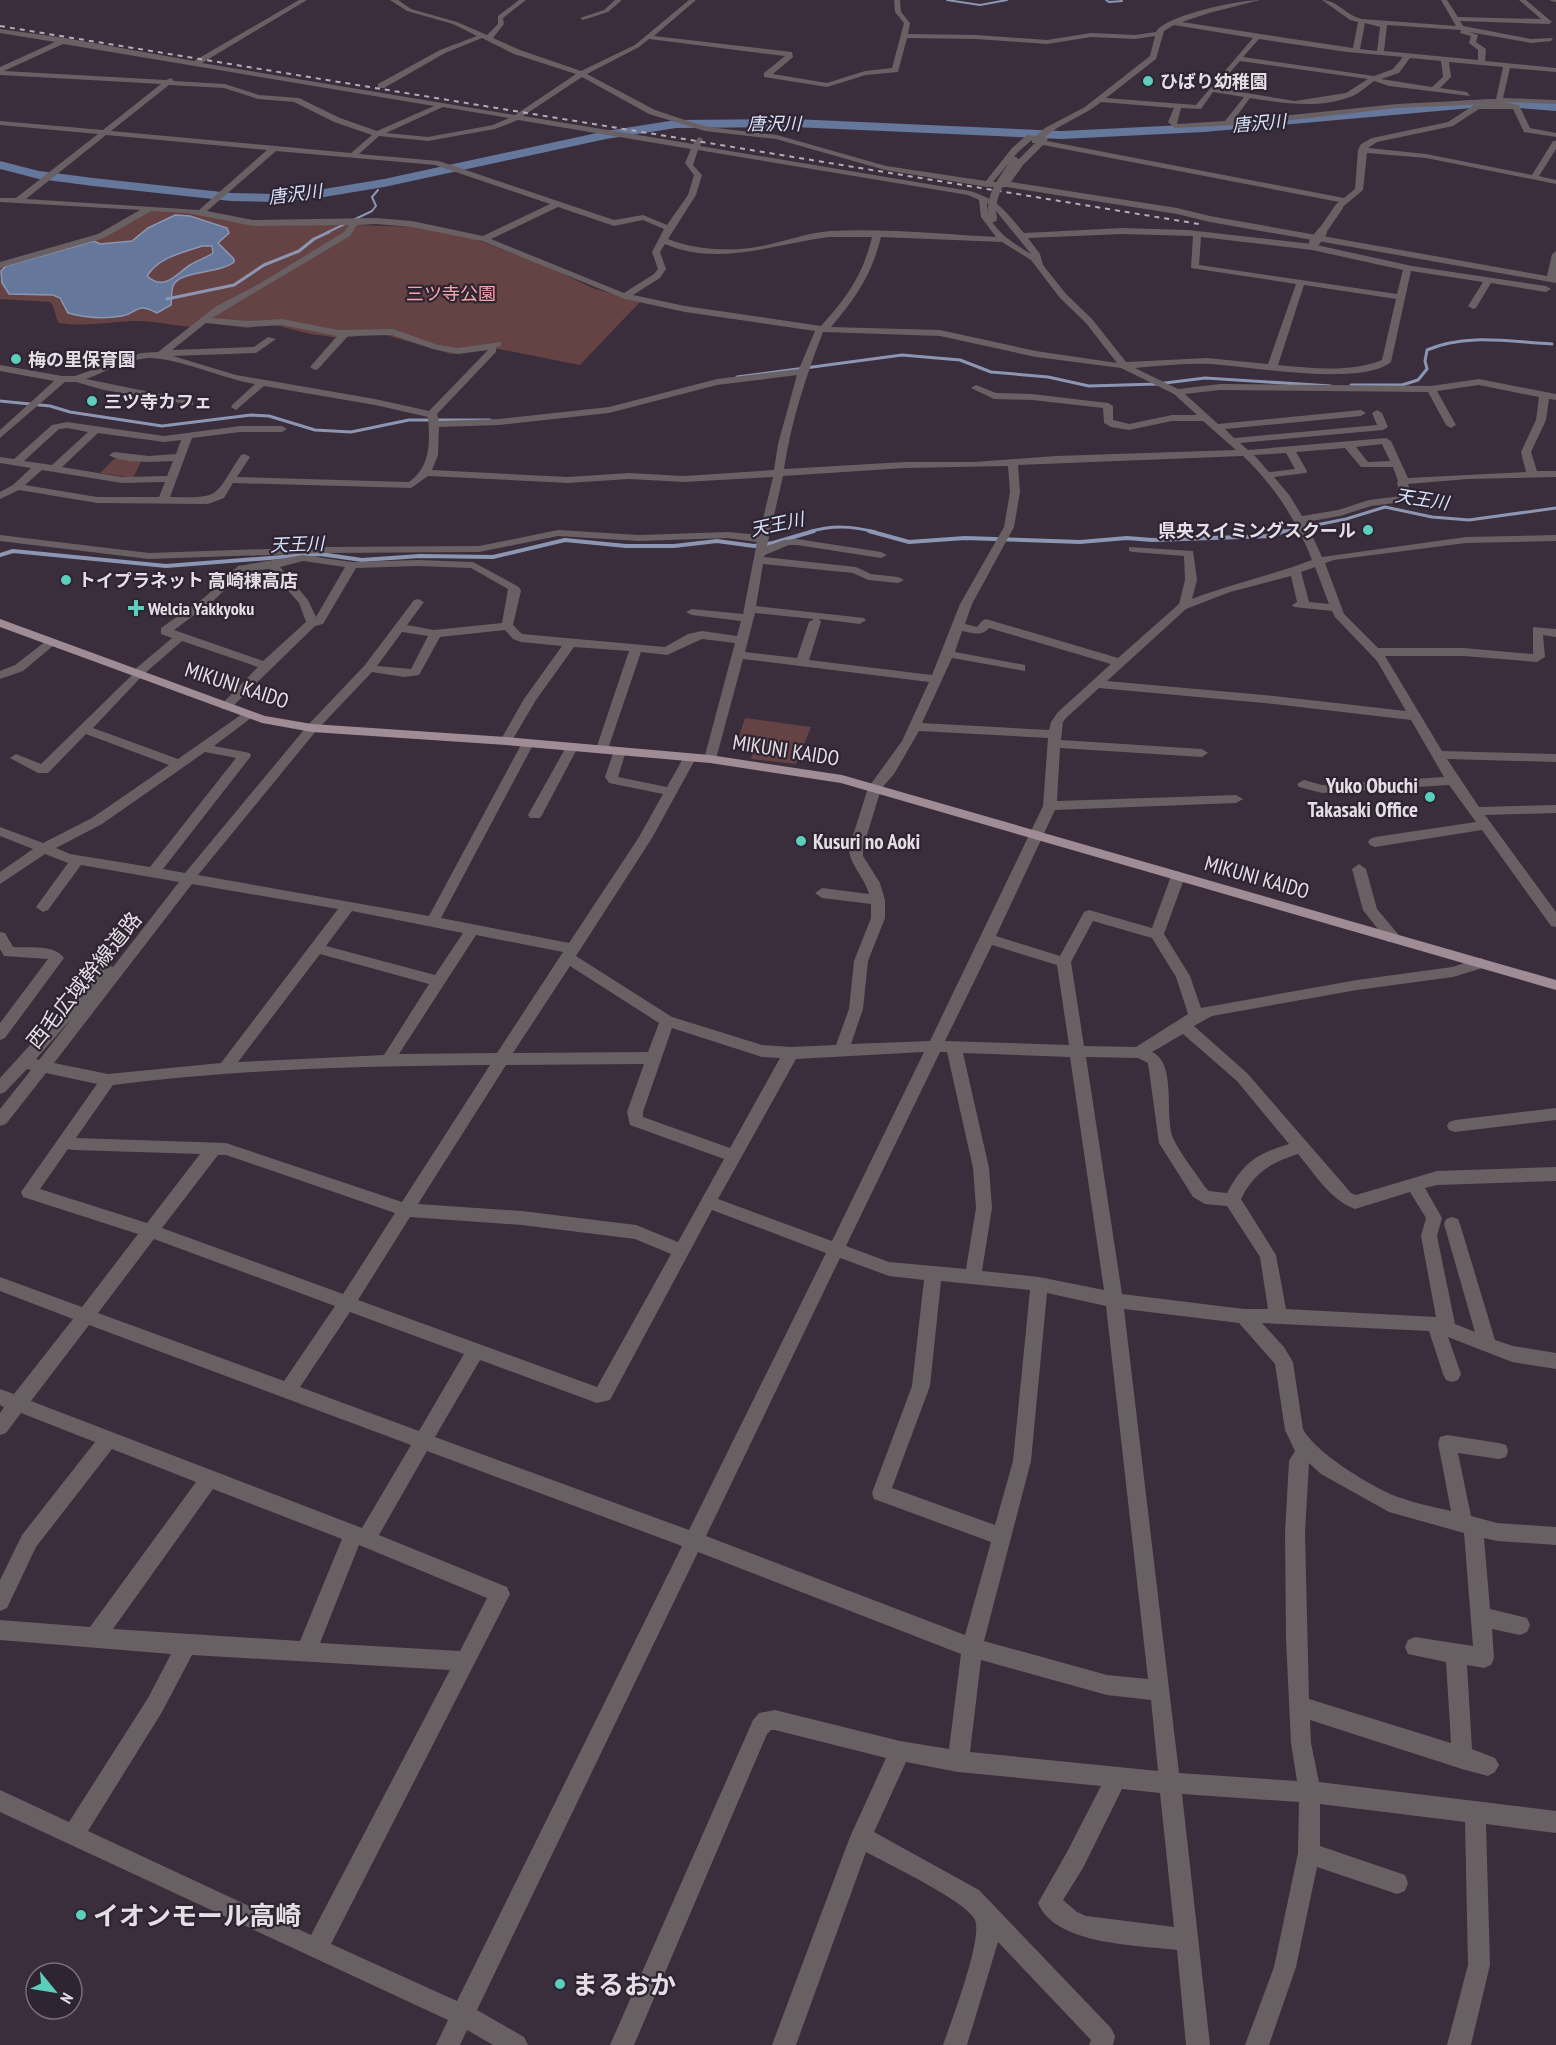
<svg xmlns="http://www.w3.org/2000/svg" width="1556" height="2045" viewBox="0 0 1556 2045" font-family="'PT Sans Narrow','Noto Sans JP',sans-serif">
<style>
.green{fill:#654243}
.water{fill:#66779c;stroke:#8c96b2;stroke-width:1.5;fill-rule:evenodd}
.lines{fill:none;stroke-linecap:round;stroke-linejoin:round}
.stream-far2{stroke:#8c96b2;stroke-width:2}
.stream-far1{stroke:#8c96b2;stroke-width:3}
.stream{stroke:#8c96b2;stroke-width:4}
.river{fill:#66779c;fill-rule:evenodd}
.minor{fill:#696064;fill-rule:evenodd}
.major{fill:#9f8c95;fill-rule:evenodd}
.rail{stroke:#b5acb7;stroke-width:2;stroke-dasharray:5 5;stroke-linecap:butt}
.minor-bridge-far1{stroke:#696064;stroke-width:8}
.minor-bridge{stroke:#696064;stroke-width:10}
.poi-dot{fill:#5bcebc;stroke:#2f2431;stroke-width:2}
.labels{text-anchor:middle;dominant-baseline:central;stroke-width:4.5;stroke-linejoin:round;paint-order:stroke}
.far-poi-label{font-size:18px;font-weight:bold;fill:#e6dee7;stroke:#2f2431;text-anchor:start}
.far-water-label{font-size:18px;font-style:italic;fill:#d7e3fc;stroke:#2f2431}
.far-park-label{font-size:18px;fill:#f4a7a9;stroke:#2f2431}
.street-label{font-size:21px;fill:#e6dee7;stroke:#2f2431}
.poi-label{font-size:21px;font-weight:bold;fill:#e6dee7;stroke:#2f2431;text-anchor:end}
.near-poi-label{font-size:26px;font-weight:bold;fill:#e6dee7;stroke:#2f2431;text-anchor:start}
</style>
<rect width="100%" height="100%" fill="#3a2d3c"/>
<path class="green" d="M150 209 188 211 230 221 419 227 472 238 544 265 593 288 640 302 580 365 499 349 451 354 382 334 339 338 310 334 279 326 266 324 248 328 198 322 191 327C172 325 153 321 134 321 110 322 85 327 59 323 54 316 56 308 50 302L0 299V266L100 238Z
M119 458 142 460 133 478 100 473 114 459Z
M745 718 811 727 796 764 751 759 756 742 738 739Z"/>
<path class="water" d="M175 215 190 216 227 228 229 233 218 243 234 259V262C220 274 179 270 173 286 171 291 172 299 171 305L157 313C135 301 138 314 122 316 104 319 86 318 68 313L60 298 53 295 9 294 2 283 1 271 6 266 94 241 100 244 132 241 148 228ZM202 246H212L213 253C206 258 198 260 190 265 176 274 164 292 147 276 159 257 182 253 202 246Z"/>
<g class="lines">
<path class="stream-far2" d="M947 0 980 5 1007 0
M1106 0 1109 2 1122 1
M326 233 372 211 376 206 372 197 378 190"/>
<path class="stream-far1" d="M167 299 234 285 264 265 299 251 314 239 329 232
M737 377 902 355 960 360 991 372 1048 377 1089 386 1157 384 1205 378 1331 386
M1351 385H1402L1418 380 1427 369 1425 361 1427 350C1467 333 1510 342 1552 344
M0 401 50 406 70 412 162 426 251 415 269 416 315 430 351 432 409 420H490
M809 532C832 525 851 526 875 532
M1281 532 1346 519 1385 507 1432 517 1469 520 1556 508"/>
<path class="stream" d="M869 531 909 542 965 538 1080 542 1127 538 1152 540 1273 536 1284 531
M0 555 13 551 166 566 320 554 362 560 420 556 493 557 565 540 626 546H674L717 541 754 546 773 543 814 531"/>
<path class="river" d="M1507 99 1556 103V111L1507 107 1472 108 1204 132 1062 139 793 127 676 128 606 139 384 187 324 197 273 202 231 201 93 186 39 179 0 169V161L39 171 93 178 231 193 273 194 324 189 384 179 606 131 676 120 793 119 1062 131 1204 124 1472 100Z"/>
<path class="minor" d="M299 0H307L202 63 515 115 576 74 514 54 482 38 445 53 384 88H378V84L440 50 477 36 453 24 407 11 390 0H398L411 9 457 22 487 35 498 24V16L519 0H526L503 18 504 24 493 38 520 50 581 71 635 45 689 0H696L654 36 792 52 793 57 773 74 827 83 865 71 892 68 904 23 895 12 894 0H900L901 12 910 23 908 34 976 35 1047 40 1091 33 1135 35 1156 32C1166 15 1239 0 1260 0L1209 13 1182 22 1353 48 1358 22 1350 20 1322 0C1337 0 1347 16 1362 19L1456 26 1441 0H1447L1458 17 1541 19 1519 0H1526L1552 22 1549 24 1460 21 1463 26 1531 39 1553 38 1551 41 1531 43 1469 32 1478 35 1476 42 1486 49 1485 61 1556 68V72L1510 68 1503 98 1556 100V104L1504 102 1519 105 1530 128 1556 133V137L1524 132 1513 109H1479L1453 126 1377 142 1368 148 1426 154 1532 175 1553 141H1556V149L1539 176 1556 180V184L1426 158 1367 153 1363 190 1339 210 1335 207 1339 202 1043 145 1023 165 1011 182 1177 208 1210 216 1547 276 1552 254 1556 251V283L1210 222 1177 214 1007 187H987L885 170 776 139 705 131 649 114 582 77 523 116 693 144 699 137 703 139 700 146 970 191C999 200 1004 210 1024 233L1122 228 1188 230 1312 244 1412 266 1546 286 1551 289 1546 292 1491 283 1476 308 1473 309 1468 306 1483 282 1411 271 1391 362C1360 387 1250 366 1209 364 1185 363 1159 366 1135 368L1178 389 1220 384 1431 386 1479 379 1556 394V400L1549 399 1546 420 1531 452 1537 471H1556V477L1468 479 1408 484 1412 497 1403 502 1371 506 1340 516 1306 522 1322 557 1466 537 1556 535V541L1466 543 1334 560 1325 563 1344 614 1378 648H1464L1533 654V627L1556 629V637L1543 635 1545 657 1537 662 1464 656H1385L1442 751 1556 754V762L1447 759 1479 807 1556 805V813L1485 815 1556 912V927L1551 926 1482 830 1375 847 1370 845 1368 842 1370 839 1375 837 1476 822 1449 785 1322 793 1299 787 1297 784 1304 780 1322 785 1444 777 1411 720 1274 704 1099 688 1066 718 1063 722 1061 740 1202 749 1208 753 1202 757 1060 748 1057 801 1236 795 1243 799 1236 803 1055 810 996 936 1060 956 1084 912 1089 910 1152 928 1171 876 1178 871 1185 876 1164 934 1190 976 1201 1008 1357 980 1452 967 1481 958 1488 963 1486 967 1453 977 1357 990 1212 1016 1194 1026 1247 1073 1351 1193 1356 1195 1437 1171 1556 1167V1181L1437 1185 1425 1188 1442 1218 1437 1236 1455 1324 1475 1332 1444 1224 1446 1219 1452 1217 1458 1219 1460 1224 1495 1340 1513 1346 1556 1353V1369L1512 1362 1448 1337 1461 1374 1458 1380 1452 1382 1446 1380 1443 1374 1429 1331 1262 1323 1284 1347 1293 1362 1303 1429C1315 1453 1376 1490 1401 1498 1417 1504 1435 1507 1451 1511L1438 1443 1440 1437 1447 1435 1499 1443 1506 1445 1508 1451 1506 1457 1499 1459 1458 1453 1471 1516 1497 1523 1556 1527V1545L1497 1541 1484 1538 1490 1609 1527 1618 1530 1625 1527 1632 1520 1635 1492 1629 1494 1658 1491 1665 1484 1668 1467 1665 1472 1749 1495 1758 1499 1765 1495 1772 1488 1776 1462 1769 1310 1720 1311 1743 1319 1782 1556 1811V1833L1486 1824 1490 1965 1471 2045H1447L1468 1965 1465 1822 1320 1804V1846L1405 1875 1408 1883 1405 1891 1397 1894 1317 1867 1296 1967 1269 2045H1245L1274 1967 1298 1853 1299 1802 1182 1794 1210 2045H1186L1177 1950C1137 1945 1055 1945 1038 1903L1067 1852 1101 1786 958 1772 906 1762 874 1832 979 1890 1111 2028 1115 2036 1113 2045H1089L1091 2040 998 1942 967 2045H943C951 2022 983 1939 975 1920 968 1902 888 1864 866 1852L796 2045H772L850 1837 886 1758 775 1730H771L767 1734 634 2045H610L753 1720 759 1713 775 1710 900 1741 949 1749 961 1654 698 1552 477 2010 524 2037 528 2045H493L467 2030 460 2045H436L448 2020 0 1812V1790L69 1822 148 1698 171 1654 0 1640V1620L90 1627 196 1482 112 1449 36 1547 7 1608 0 1611V1580L22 1535 95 1442 21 1413 6 1433 0 1435V1413L4 1407 0 1405V1389L14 1394 73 1319 0 1291V1277L82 1307 138 1234 23 1197 21 1192 97 1084 46 1073 6 1124 0 1126V1109L31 1070 27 1069 5 1092 0 1094V1078L102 966 107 965 113 967 179 882 81 865 48 910 43 912 36 907 68 863 45 854 0 884V872L33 849 0 836V827L43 843 92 818 169 765 86 734 48 773H38L10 758 16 754 41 764 132 675 133 671 172 638 161 634V628L205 597 238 566 303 555 352 562 418 560 473 562 519 587 521 591 513 625 522 634 665 647 688 634 702 631 737 636 741 621 692 615 686 612 692 609 743 614 757 542 728 538 639 541 558 536 479 552 325 553 149 559 0 541V535L149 553 325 547 479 546 558 530 639 535 728 532 759 535 773 477 684 482 629 479 568 483 428 476 411 488 233 483 224 498 208 504 97 503 19 490 0 499V492L13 485 31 468 0 463V457L14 459 52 425 67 422 164 436 240 426H282L287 429 282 432H240L192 438 170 497C223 498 213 497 241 455L245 454 250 457 237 477 409 482C431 467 430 441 428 417L375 405 264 386 236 410 231 407 232 405 255 384C225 379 172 356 147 358 127 360 105 372 86 379L189 400 193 401V405L104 390 76 382H65L0 438V430L54 381 0 371V365L62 376H75L141 353 158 352 215 307 259 284 344 232 349 225 253 226 187 213 151 211 104 238 0 268V262L98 234 140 210 0 202V198H16L98 134 0 125V121L103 130 161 84 0 75V67L55 42 0 33V29L65 38 194 61ZM1365 23 1380 27 1377 51 1360 49ZM1174 25 1253 38 1196 105 1106 98 1156 59 1164 31ZM1387 25 1461 30 1460 33 1471 36 1469 43 1478 50V60L1384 51ZM1155 36 1150 56 1085 107 1045 128 1036 136 1027 135 1012 148 986 181 886 166 777 135 708 127 685 120 655 110 587 74 639 47 649 39 785 56 764 73V77L827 87 866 75 898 72 907 38 976 39 1047 44 1091 37 1135 39ZM1259 39 1347 52 1403 57 1393 69 1374 76 1243 57ZM63 44 434 106 377 131 340 118 299 98 259 95 225 84 174 81 171 78 166 80 4 71ZM1410 58 1441 61 1443 77 1432 87 1381 79 1399 73ZM1240 61 1368 79 1346 93 1295 101 1216 88ZM1449 62 1503 67 1496 99 1397 104 1233 121 1250 98C1283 103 1318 109 1350 97 1359 94 1367 86 1374 81L1389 86 1470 96 1467 92 1440 88 1451 77ZM169 85 224 88 258 99 294 102 334 122 372 135 351 153 111 131ZM1213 92 1244 97 1225 121 1177 124 1181 108 1201 109ZM1101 102 1174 108 1168 122 1175 128 1257 124 1397 108 1488 104 1474 105 1448 122 1372 138 1361 144 1358 150 1355 189 1344 198 1047 141 1048 139 1045 137C1061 123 1084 116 1101 102ZM443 107 509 118 493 125 428 137 386 133ZM518 120 691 149 685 163 694 175 688 195 667 225 643 215 614 220 439 161 359 154 379 136 428 141 495 129ZM106 135 267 150 199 210 26 199ZM1032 140V143H1035L1017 161 1003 182H993L1018 152ZM698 150 968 195 979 200 981 217 996 237C941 234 885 228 830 231 808 233 788 240 767 245 737 252 697 251 668 239L696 195 702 175 693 165ZM276 151 435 165 550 204 483 236 412 221 376 218 253 220 207 211ZM987 203 992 206 1031 254C1012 242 987 228 987 203ZM558 207 614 226 643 220 664 229 652 252 658 269 654 274 624 293 491 239ZM376 224 412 227 482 241 625 299 685 312 815 331 799 369 717 379 609 407 499 419 439 421 437 414 496 352V347L501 346V342L458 348 438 345 393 329 338 330 282 319 248 321 212 318 350 236 357 225ZM1122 234 1193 236 1191 268 1296 284 1268 364 1207 358 1126 362 1092 319 1066 294 1043 265 1040 254 1028 238ZM829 237H872C863 275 847 297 821 326L685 306 633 295 660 278 666 269 660 252 665 244C718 267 775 244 829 237ZM881 237 1002 242 1031 260 1060 298 1086 323 1117 363 1036 351 940 330 831 327C856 298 872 274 881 237ZM1201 237 1312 250 1403 270 1397 294 1199 265ZM1304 285 1396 299 1382 360C1350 373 1311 368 1278 365ZM206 323 248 327 282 325 337 336 310 367 315 370 318 369 348 336 392 335 433 349 458 354 488 350 429 411 375 399 236 375 173 356 256 353 276 339 268 337 254 347 172 350ZM823 332 940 336 1036 357 1121 368 1174 394 1197 415H1172L1129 424 1113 420V406L1108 403 1032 394 996 393 976 385 971 388 994 399 1032 400 1103 408 1104 423 1111 427 1129 430 1172 421H1203L1236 450 1056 456 974 462H905L784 469C791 422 806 376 823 332ZM797 375 778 444 774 470 684 476 629 473 568 477 432 470 438 455 439 427 499 425 609 413 717 385ZM1479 385 1539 397 1536 420 1521 452 1526 472 1408 478 1391 441 1386 438 1248 450 1240 443 1383 430 1388 427 1382 413 1377 410 1372 413 1377 425 1234 438 1225 429 1361 416 1366 413 1361 410 1218 424 1185 394 1220 390 1428 392 1446 425 1451 428 1456 425 1437 391ZM67 428 88 432 52 465 24 461 59 429ZM98 433 164 442 181 440 176 454 149 456 114 452 109 455C122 464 157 462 173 461L167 476 122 477 62 467ZM1382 444 1390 461 1368 462 1356 447ZM1345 448 1361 467H1393L1398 481 1397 483 1401 496 1369 500 1338 510 1302 516 1290 496 1274 477 1306 473 1307 471 1296 452ZM1286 453 1295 469 1269 472 1254 455ZM1243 456C1274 485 1297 521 1312 560 1273 575 1231 584 1192 599L1197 580 1193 551 1129 547V551L1133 552 1184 556 1185 580 1179 604 1118 658 986 619 982 621 977 627 965 624 972 604 1014 527 1020 492 1018 465ZM1008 466 1010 492 1004 527 960 604 932 675 809 660 821 622 819 619 860 624 866 620 864 618 756 606 763 564 853 573 868 580 898 583 904 580 898 577 871 574 856 567 764 557 765 555 789 545H797L881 558 887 555 881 552 797 539 784 540 767 546 783 476 905 468ZM42 470 122 483 165 482 159 497H97L25 485ZM303 561 345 567 316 617 308 600 280 567ZM418 566 471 568 508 589 502 623 434 630 407 625 424 602 418 599 414 600 365 665 308 725 185 873 163 869 251 756 250 753 214 746 255 715 253 712H245L178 759 93 728 144 674 182 641 258 667 220 706 222 709H230L315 626 323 624 356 568ZM1315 567 1329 604 1309 602 1301 572ZM269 569 299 603 306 622 263 661 174 630 213 601 245 571ZM1291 576 1297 602 1292 605 1294 607 1332 611 1335 617 1377 661 1406 711 1274 696 1107 681 1186 609 1230 592ZM755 613 814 619 809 622 797 658 745 652ZM989 628 1111 664 1058 712 1051 722 1049 730 922 723 952 658 1025 671V665L955 652 962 631C973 633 981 637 989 628ZM505 630 513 639 521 642 562 646 524 699 500 741 506 745 510 744 536 700 574 647 629 651 596 749 602 753 608 749 641 652 667 655 702 639 735 643 704 759 710 763 716 759 743 659 929 682 902 741 868 788 849 848C849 864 865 878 869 894L822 888 815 893 822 898 871 904V918L854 961 849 1009 836 1045 791 1047 762 1045 672 1017 576 956 652 838 696 758 695 755H685L667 787 618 777 626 751 620 747 615 748 605 777 609 783 663 794 639 837 569 943 441 918 534 743 528 739 522 743 429 916 198 875 316 731 372 672 404 677 419 675 440 637ZM402 632 428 636 411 669 377 666ZM919 731 1048 738 1043 806 930 1041 851 1044 863 1009 868 961 885 918V900L880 883 863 856V848L881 789 894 774ZM205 752 236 758 150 867 70 854 56 848 102 824ZM192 884 338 909 221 1063 108 1074 54 1063ZM352 911 463 933 435 975 326 946ZM1093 921 1152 938 1176 977 1188 1014 1136 1047 1084 1046 1071 962ZM476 935 563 952 497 1053 399 1054ZM992 945 1057 965 1069 1045 945 1041ZM320 954 429 984 384 1055 238 1062ZM570 966 659 1023 648 1052 513 1053ZM72 1018 39 1060 36 1059ZM672 1028 762 1057 780 1058 730 1148 643 1117V1112ZM1183 1034 1237 1081 1289 1144C1256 1154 1244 1162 1227 1193L1209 1191 1205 1187C1195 1172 1182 1156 1174 1140 1163 1117 1178 1064 1152 1052ZM924 1052 832 1241 718 1199 796 1059ZM940 1052H947L973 1168 976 1208 966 1269 889 1262 846 1246ZM963 1053 1070 1057 1104 1290 1039 1277 982 1271 992 1208 989 1168ZM1086 1057 1138 1058 1148 1063 1159 1143 1193 1197 1205 1204 1227 1206 1260 1257 1268 1309H1244L1122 1294ZM644 1064 627 1112 630 1125 724 1159 678 1242 636 1225 522 1211 418 1204 506 1065ZM490 1065 402 1202 226 1143 76 1138 113 1085C237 1069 364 1066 490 1065ZM68 1149 74 1150 200 1154 147 1223 40 1189ZM1298 1154C1314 1173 1330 1200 1355 1209L1410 1192 1426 1218 1421 1236 1436 1317 1286 1309 1276 1255 1241 1199C1254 1173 1270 1163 1298 1154ZM218 1155H226L395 1213 343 1294 162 1228ZM712 1210 826 1253 689 1530 435 1437 480 1360 597 1403 610 1400ZM410 1217 522 1225 635 1239 671 1254 597 1387 358 1300ZM154 1239 335 1306 284 1381 98 1313ZM840 1258 889 1276 924 1280 912 1386 872 1493 874 1499 991 1542 965 1635 706 1536ZM941 1281 1030 1290 1013 1461 995 1525 892 1488 930 1386ZM1047 1293 1106 1306 1148 1679 1107 1675 984 1641 1031 1461ZM1124 1309 1239 1323 1275 1364 1285 1430 1295 1451 1289 1461 1285 1533 1286 1639 1291 1743 1297 1781 1179 1773ZM350 1312 464 1354 419 1431 300 1387ZM89 1325 411 1445 362 1528 31 1401ZM427 1451 682 1546 457 2001 331 1944 510 1594 507 1587 379 1535ZM1309 1463 1321 1474 1389 1512 1464 1533 1473 1646 1415 1637 1408 1640 1405 1647 1408 1654 1446 1662 1451 1743 1309 1699 1305 1533ZM213 1489 342 1539 300 1641 113 1629ZM359 1545 487 1598 460 1651 320 1643ZM192 1655 450 1670 311 1935 88 1831 162 1712ZM981 1660 1107 1695 1151 1700 1158 1771 970 1752ZM1122 1789 1160 1793 1174 1927 1086 1916 1077 1912 1063 1900 1083 1868Z
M615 0H622L608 12 583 20 580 18 604 10Z
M1550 0H1556V2L1551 1Z
M50 638 56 642 54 645 23 671 0 679V671L15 665Z
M572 743 578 747 542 815 540 818H530L528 815 566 747Z
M1359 864 1366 869 1377 909 1398 934 1400 938 1398 942H1388L1363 910 1352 869Z
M0 932 5 933 13 947C29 948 55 944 64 958L5 1038 0 1040V1023L48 959 4 956 0 949Z
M1556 1108V1120L1455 1132 1449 1130 1447 1126 1449 1122 1455 1120Z"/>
<path class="major" d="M0 619 265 716 312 724 506 737 710 755 842 775 1556 980V990L841 783 710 763 506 745 312 732 262 723 0 627Z"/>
<path class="rail" d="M0 26 1199 224"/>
<path class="minor-bridge-far1" d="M993 218C988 196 1003 179 1015 161
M1321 233 1339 207"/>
<path class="minor-bridge" d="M1314 243 1322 232"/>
</g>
<g class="poi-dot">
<circle cx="1148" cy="81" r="6"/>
<circle cx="16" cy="359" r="6"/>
<circle cx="92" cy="401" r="6"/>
<circle cx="1368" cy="530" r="6"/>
<circle cx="66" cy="580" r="6"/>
<path d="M133 599h6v6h6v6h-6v6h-6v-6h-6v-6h6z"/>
<circle cx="1430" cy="797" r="6"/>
<circle cx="801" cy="841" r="6"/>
<circle cx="81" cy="1915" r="6"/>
<circle cx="560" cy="1984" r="6"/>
</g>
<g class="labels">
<g class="far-poi-label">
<text x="1160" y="81">ひばり幼稚園</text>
<text x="28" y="359">梅の里保育園</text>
<text x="104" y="401">三ツ寺カフェ</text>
<text x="1356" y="530" text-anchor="end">県央スイミングスクール</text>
<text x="78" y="580">トイプラネット 高崎棟高店</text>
<text x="148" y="608">Welcia Yakkyoku</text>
</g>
<g class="far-water-label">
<text x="774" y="123">唐沢川</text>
<text transform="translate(1259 123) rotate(-5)">唐沢川</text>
<text transform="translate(295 194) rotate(-7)">唐沢川</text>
<text transform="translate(1422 499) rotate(9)">天王川</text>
<text transform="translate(777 524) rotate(-12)">天王川</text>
<text transform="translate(297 544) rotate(-2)">天王川</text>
</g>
<g class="far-park-label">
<text x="451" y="293">三ツ寺公園</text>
</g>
<g class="street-label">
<text transform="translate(237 685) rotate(18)">MIKUNI KAIDO</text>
<text transform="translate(786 750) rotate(9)">MIKUNI KAIDO</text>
<text transform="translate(1257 877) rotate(16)">MIKUNI KAIDO</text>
<text transform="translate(84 980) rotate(-51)">西毛広域幹線道路</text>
</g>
<g class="poi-label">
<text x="1418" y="785">Yuko Obuchi<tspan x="1418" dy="24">Takasaki Office</tspan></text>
<text x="813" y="841" text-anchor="start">Kusuri no Aoki</text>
</g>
<g class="near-poi-label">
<text x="93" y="1915">イオンモール高崎</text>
<text x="572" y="1984">まるおか</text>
</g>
</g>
<g transform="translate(54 1991) rotate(120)"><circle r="28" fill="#2f2431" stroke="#786e7a" stroke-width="1.5"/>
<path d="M0-4.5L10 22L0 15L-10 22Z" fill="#5bcebc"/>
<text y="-9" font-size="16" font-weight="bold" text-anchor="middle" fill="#e6dee7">N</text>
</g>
</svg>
